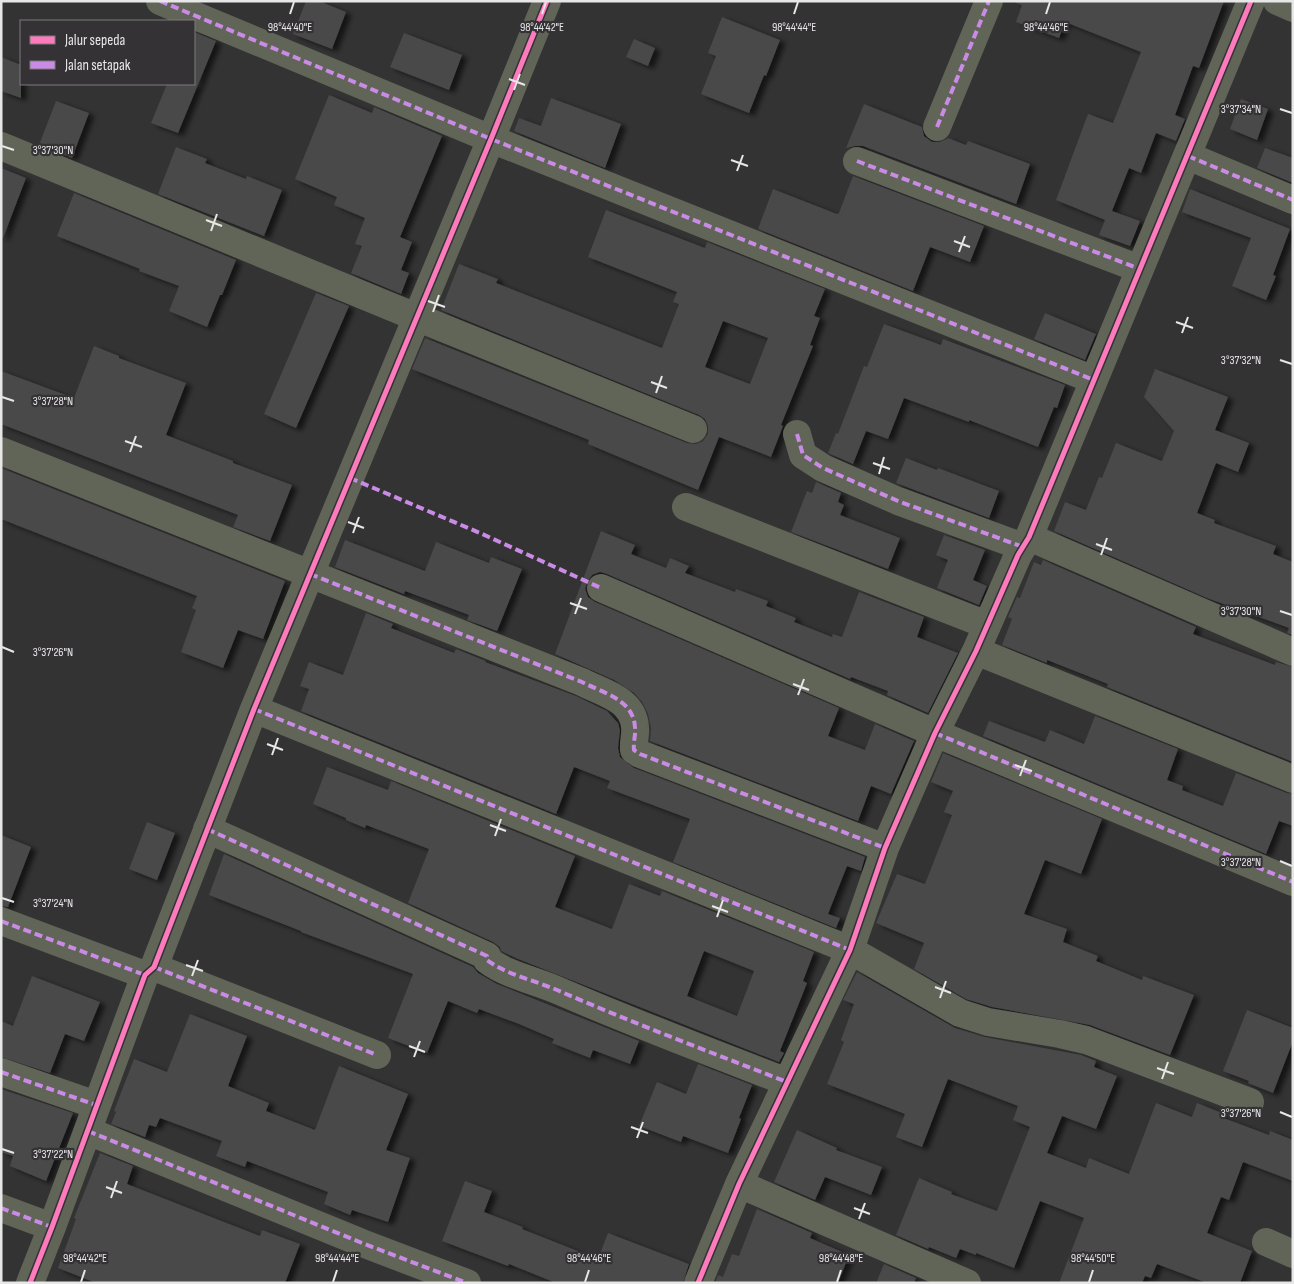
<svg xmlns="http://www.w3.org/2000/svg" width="1294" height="1284" viewBox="0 0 1294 1284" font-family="'Sofia Sans Condensed',sans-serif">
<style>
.building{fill:#494849;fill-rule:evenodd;filter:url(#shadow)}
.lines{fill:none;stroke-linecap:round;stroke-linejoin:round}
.minor{stroke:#606557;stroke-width:28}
.quiet{stroke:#ca8be6;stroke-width:4;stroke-dasharray:8 4;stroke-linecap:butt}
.cycleway-casing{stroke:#343235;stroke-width:8}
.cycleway{stroke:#fd7abc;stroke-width:5}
.ticks{fill:none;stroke:#e8e7e8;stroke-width:2}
.ticks-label{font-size:12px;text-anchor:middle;fill:#e8e7e8;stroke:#343235;stroke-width:4.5;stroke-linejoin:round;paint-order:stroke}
</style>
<defs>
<filter id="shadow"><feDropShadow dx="5.5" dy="3" stdDeviation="2.5" flood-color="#0009"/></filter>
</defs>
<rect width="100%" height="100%" fill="#343334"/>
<path class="building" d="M306 1H319L346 12 332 49 293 34Z
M1016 1H1224L1199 68 1193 66 1175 115 1185 119 1176 141 1156 133 1141 173 1129 168 1112 211 1140 221 1130 246 1099 235 1105 220 1056 200 1088 114 1113 123 1141 52 1065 22 1059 38 1016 22 1022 5 1016 3Z
M722 17 780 40 766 76 764 75 749 113 701 94 716 56 708 53Z
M194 32 216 41 178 133 151 123 167 84H194Z
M404 33 462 55 449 90 390 67Z
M634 39 655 48 648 66 626 57Z
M1 57 21 65V98L1 91Z
M329 95 372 113 374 107 442 136 400 237 412 242 401 270 409 273 401 294 351 273 362 246 355 244 365 218 334 205 337 197 295 179Z
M551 98 621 124 605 168 514 131 519 118 541 126Z
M1241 99 1268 109 1257 140 1230 129Z
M56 101 89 113 72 158 39 145Z
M864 104 922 127 924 136 932 142H940L948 138 966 145 968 141 1030 164 1016 204 863 146H855L846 148Z
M176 147 207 159 205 163 246 179 247 176 282 190 264 236 158 194Z
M1265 148 1293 158V183L1257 168Z
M1 168 26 178 3 238 1 237Z
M853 176 984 226 970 262 930 247 913 291 758 229 773 189 837 214 839 213Z
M1190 189 1290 229 1273 275 1276 276 1266 300 1232 286 1251 238 1182 212Z
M74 193 236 260 222 295H220L207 327 169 311 179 286 139 271 140 269 115 259 57 236Z
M606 210 705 248 707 242 825 289 814 316 820 318 810 345 813 346 781 425 783 426 771 457 719 437 698 490 588 444 589 440 412 369 425 338 687 443 696 444 703 441 708 434V426L705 419 699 415 441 310 459 264 498 279 496 283 662 348 679 304 673 302 677 292 588 257ZM723 321 768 338 750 384 705 367Z
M316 293 349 306 296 428 264 414Z
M1045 313 1096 334 1085 360 1034 339Z
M884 324 941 345 943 339 1065 385 1057 408 1054 407 1038 447 969 420V422L904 398 888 439 866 431 853 464 828 453 836 433 838 434 864 366 867 367Z
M94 346 119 356V358L186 383 166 435 233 461V463L292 485 270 541 233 527 238 515 1 424V371L74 398Z
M1155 369 1228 397 1215 430 1249 443 1238 472 1216 463 1197 513 1215 520 1214 523 1276 546 1273 554 1293 562V635L1287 633 1289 628 1207 598 1054 531 1065 502 1086 510 1099 477 1102 478 1116 443 1162 461 1174 431 1144 397Z
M906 458 937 470 938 468 999 491 989 518 896 483Z
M1 468 285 581 263 639 238 630 223 668 181 652 196 610 192 608 197 596 1 519Z
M816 482 841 493 838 502 844 505 840 515 900 538 888 569 791 532 807 491 812 493Z
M601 531 635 545 631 554 666 568 670 558 689 566 685 573 735 592 736 589 768 601 766 606 796 618 794 622 832 637 833 634 842 637 859 592 924 617 917 637 958 653 928 713 887 695 888 691 851 677 850 679 607 574 600 572 592 575 587 582 585 589 588 597 595 602 839 708 828 736 865 750 875 724 914 741 891 794 871 786 858 821 650 741 651 728 648 714 642 702 634 693 614 680 555 654Z
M944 535 985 550 973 580 987 586 979 605 937 588 948 560 936 555Z
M345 540 425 571 436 542 489 563 491 557 522 569 497 631 467 620 469 615 405 591 404 594 335 567Z
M1043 560 1196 627 1193 634 1275 665 1276 662 1293 667V762L1107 687 1108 684 1047 660V663L1002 645 1012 619 1008 617 1017 597 1020 598 1034 562 1041 565Z
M366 613 393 624 391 628 454 653 456 649 486 661 485 662 576 696 607 711 618 723 620 730 618 748 620 757 634 768 865 857 861 871 847 866 828 914 840 918 836 928 673 862 690 819 607 788 610 781 574 767 556 814 301 711 309 689 300 686 309 662 343 675Z
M1095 716 1178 749 1167 780 1183 786 1182 790 1223 806 1236 773 1287 793 1293 794V826L1279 821 1266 854 983 736 989 721 1045 742 1050 730 1084 744Z
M943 753 1102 819 1081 874 1045 860 1024 914 1067 929 1063 942 1098 956 1096 961 1142 980 1143 976 1194 995 1170 1055 1090 1025 992 1007 966 999 914 969 924 943 876 923 897 874 925 884 952 815 944 812 953 791 931 782Z
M327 767 388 790 391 781 575 856 555 907 612 929 629 884 660 896 662 891 814 952 803 981 807 983 780 1051 784 1053 779 1062 518 959 501 951 500 947 493 942 408 903 429 849 366 825 365 828 346 820V818L313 804ZM704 951 754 971 737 1016 687 996Z
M147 822 175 833 157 880 129 869Z
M1 835 31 847 8 907 1 906Z
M224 854 473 967 478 973 497 984 639 1041 630 1064 593 1050 590 1058 552 1043 554 1039 519 1024 479 1009 477 1013 448 1001 427 1053 388 1038 413 974 301 932V931L209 895Z
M857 972 955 1028 985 1037 1081 1055 1096 1061 1094 1067 1117 1076 1096 1129 1062 1116 1047 1153 1086 1168 1089 1158 1129 1174 1156 1103 1192 1117 1197 1103 1222 1113 1221 1117 1269 1135 1270 1131 1293 1140V1181L1243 1162 1229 1200 1221 1197 1207 1233 1252 1251 1240 1283H1207L1157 1264 1151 1278 1145 1276 1142 1283H1059L1084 1218 1040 1201 1014 1268 976 1253V1255L960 1249 956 1258 929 1247 928 1249 896 1235 919 1178 952 1192 951 1194 997 1211 1030 1127 1013 1120 1018 1106 948 1079 922 1147 896 1137 905 1114 827 1084 844 1042 841 1040 854 1004 843 1000Z
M32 976 100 1002 84 1041 65 1034 50 1073 1 1057V1021L13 1026Z
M1247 1010 1293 1028V1041L1273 1093 1248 1083 1249 1081 1223 1071Z
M190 1014 247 1036 228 1086 269 1103 266 1111 315 1130 339 1066 408 1094 386 1150 410 1158 388 1222 352 1210 350 1215 324 1204 328 1192 247 1161 245 1167 216 1156 222 1141 160 1118 156 1127 149 1125 145 1137 111 1124 116 1112 114 1111 134 1059 167 1072Z
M698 1064 752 1085 739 1118 741 1119 728 1153 683 1136 681 1142 639 1126 657 1082 686 1094Z
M1 1089 73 1113 46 1181 10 1166 13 1156 1 1152Z
M797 1130 837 1148 836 1150 882 1167 871 1195 825 1177 815 1200 774 1182Z
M100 1153 133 1166 127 1184 260 1236 262 1230 300 1244 285 1283H96L58 1268 76 1219 74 1218Z
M465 1181 492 1191 484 1212 523 1227 522 1229 598 1259 608 1233 689 1264 683 1283H556L509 1264 508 1266 442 1241Z
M757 1209 812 1233 810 1238 849 1255 838 1283H715L718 1275 723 1277 732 1254 739 1256Z
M884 1264 916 1278 914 1283H876Z"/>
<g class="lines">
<path class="minor" d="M160 1 491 139 1094 380
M1277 1 1293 8
M937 127 989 1
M1 146 416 317 693 429
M1188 156 1293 200
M857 161 1140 269
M797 434 803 455 823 468 898 501 1023 547
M1 451 582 682C603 693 633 699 635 727 636 734 633 742 634 750L640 754 885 848
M686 507 987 625
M1029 537 1293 652
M601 588 935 733 1293 882
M976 651 1293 779
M254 709 850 950 960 1013 988 1022 1060 1034 1086 1040 1250 1102
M207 829 487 956V960C507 975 534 980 557 990 633 1023 710 1052 787 1082
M1 921 145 975
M154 967 377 1055
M1 1072 96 1105
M88 1131 362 1243 467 1283
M739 1184 967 1283
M1 1208 52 1227
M1266 1242 1293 1254
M30 1283 52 1227 145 975 154 967 254 709 491 139 547 1
M698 1283 739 1184 850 950 885 848 935 733 976 651 1018 555 1029 537 1251 1"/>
<path class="quiet" d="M160 1 491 139 1094 380
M937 127 989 1
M1188 156 1293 200
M857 161 1140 269
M797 434 803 455 823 468 898 501 1023 547
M350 478 480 533 601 588
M310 574 582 682C603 693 633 699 635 727 636 734 633 742 634 750L640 754 885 848
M254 709 850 950
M935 733 1293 882
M207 829 487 956V960C507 975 534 980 557 990 633 1023 710 1052 787 1082
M1 921 145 975
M154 967 377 1055
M1 1072 96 1105
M88 1131 362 1243 467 1283
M1 1208 52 1227"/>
<defs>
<path id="cycleway" d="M30 1283 52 1227 145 975 154 967 254 709 491 139 547 1
M698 1283 739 1184 850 950 885 848 935 733 976 651 1018 555 1029 537 1251 1"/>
</defs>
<use href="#cycleway" class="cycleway-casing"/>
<use href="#cycleway" class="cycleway"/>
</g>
<path class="ticks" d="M290 14 294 2M542 14 546 2M794 14 798 2M1046 14 1050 2M509 79 525 85M514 90 520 74M1280 109 1292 113M2 146 14 150M731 160 748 166M737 171 743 155M206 220 222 226M211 231 217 214M954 241 970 247M959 252 965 236M428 301 445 307M433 312 439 295M1176 322 1193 328M1182 333 1188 317M1280 360 1292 364M651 382 667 388M656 393 662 376M2 397 14 401M125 441 142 447M130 452 136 436M873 463 890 469M879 474 884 457M348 522 364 528M353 533 359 517M1096 544 1112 550M1101 555 1107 538M570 603 587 609M1280 611 1292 615M575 614 581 598M2 647 14 652M793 684 809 690M798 695 804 679M267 744 283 750M272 755 278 738M1015 765 1032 771M1020 776 1026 760M490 825 506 831M495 836 501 819M1280 861 1292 866M2 898 14 902M712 906 728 912M717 917 723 900M186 965 203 971M192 976 198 960M935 987 951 993M940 998 946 981M409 1046 425 1052M414 1057 420 1041M1157 1068 1174 1074M1162 1079 1168 1062M1280 1112 1292 1117M631 1127 648 1133M637 1138 643 1122M2 1149 14 1153M106 1187 122 1193M111 1198 117 1181M854 1208 870 1214M859 1219 865 1203M81 1282 85 1270M333 1282 337 1270M585 1282 589 1270M837 1282 841 1270M1089 1282 1093 1270"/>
<g class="ticks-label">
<text x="542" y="31">98°44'42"E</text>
<text x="794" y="31">98°44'44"E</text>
<text x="1046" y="31">98°44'46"E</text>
<text x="290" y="31">98°44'40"E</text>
<text x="1241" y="113">3°37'34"N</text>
<text x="53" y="154">3°37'30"N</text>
<text x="1241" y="364">3°37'32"N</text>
<text x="53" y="405">3°37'28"N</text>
<text x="1241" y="615">3°37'30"N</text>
<text x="53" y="656">3°37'26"N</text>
<text x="1241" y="866">3°37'28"N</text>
<text x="53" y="907">3°37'24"N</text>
<text x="1241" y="1117">3°37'26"N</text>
<text x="53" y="1158">3°37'22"N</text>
<text x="85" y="1262">98°44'42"E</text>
<text x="337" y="1262">98°44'44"E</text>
<text x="589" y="1262">98°44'46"E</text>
<text x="841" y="1262">98°44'48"E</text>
<text x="1093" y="1262">98°44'50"E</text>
</g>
<rect width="1294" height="1284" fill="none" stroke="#e8e7e8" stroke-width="5"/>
<rect x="20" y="20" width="175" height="65" fill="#343235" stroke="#7c7a7d"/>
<rect x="30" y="36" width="25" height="8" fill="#fd7abc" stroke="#7c7a7d"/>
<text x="65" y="45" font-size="15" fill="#e8e7e8">Jalur sepeda</text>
<rect x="30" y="61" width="25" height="8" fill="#ca8be6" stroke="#7c7a7d"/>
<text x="65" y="70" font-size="15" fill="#e8e7e8">Jalan setapak</text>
</svg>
